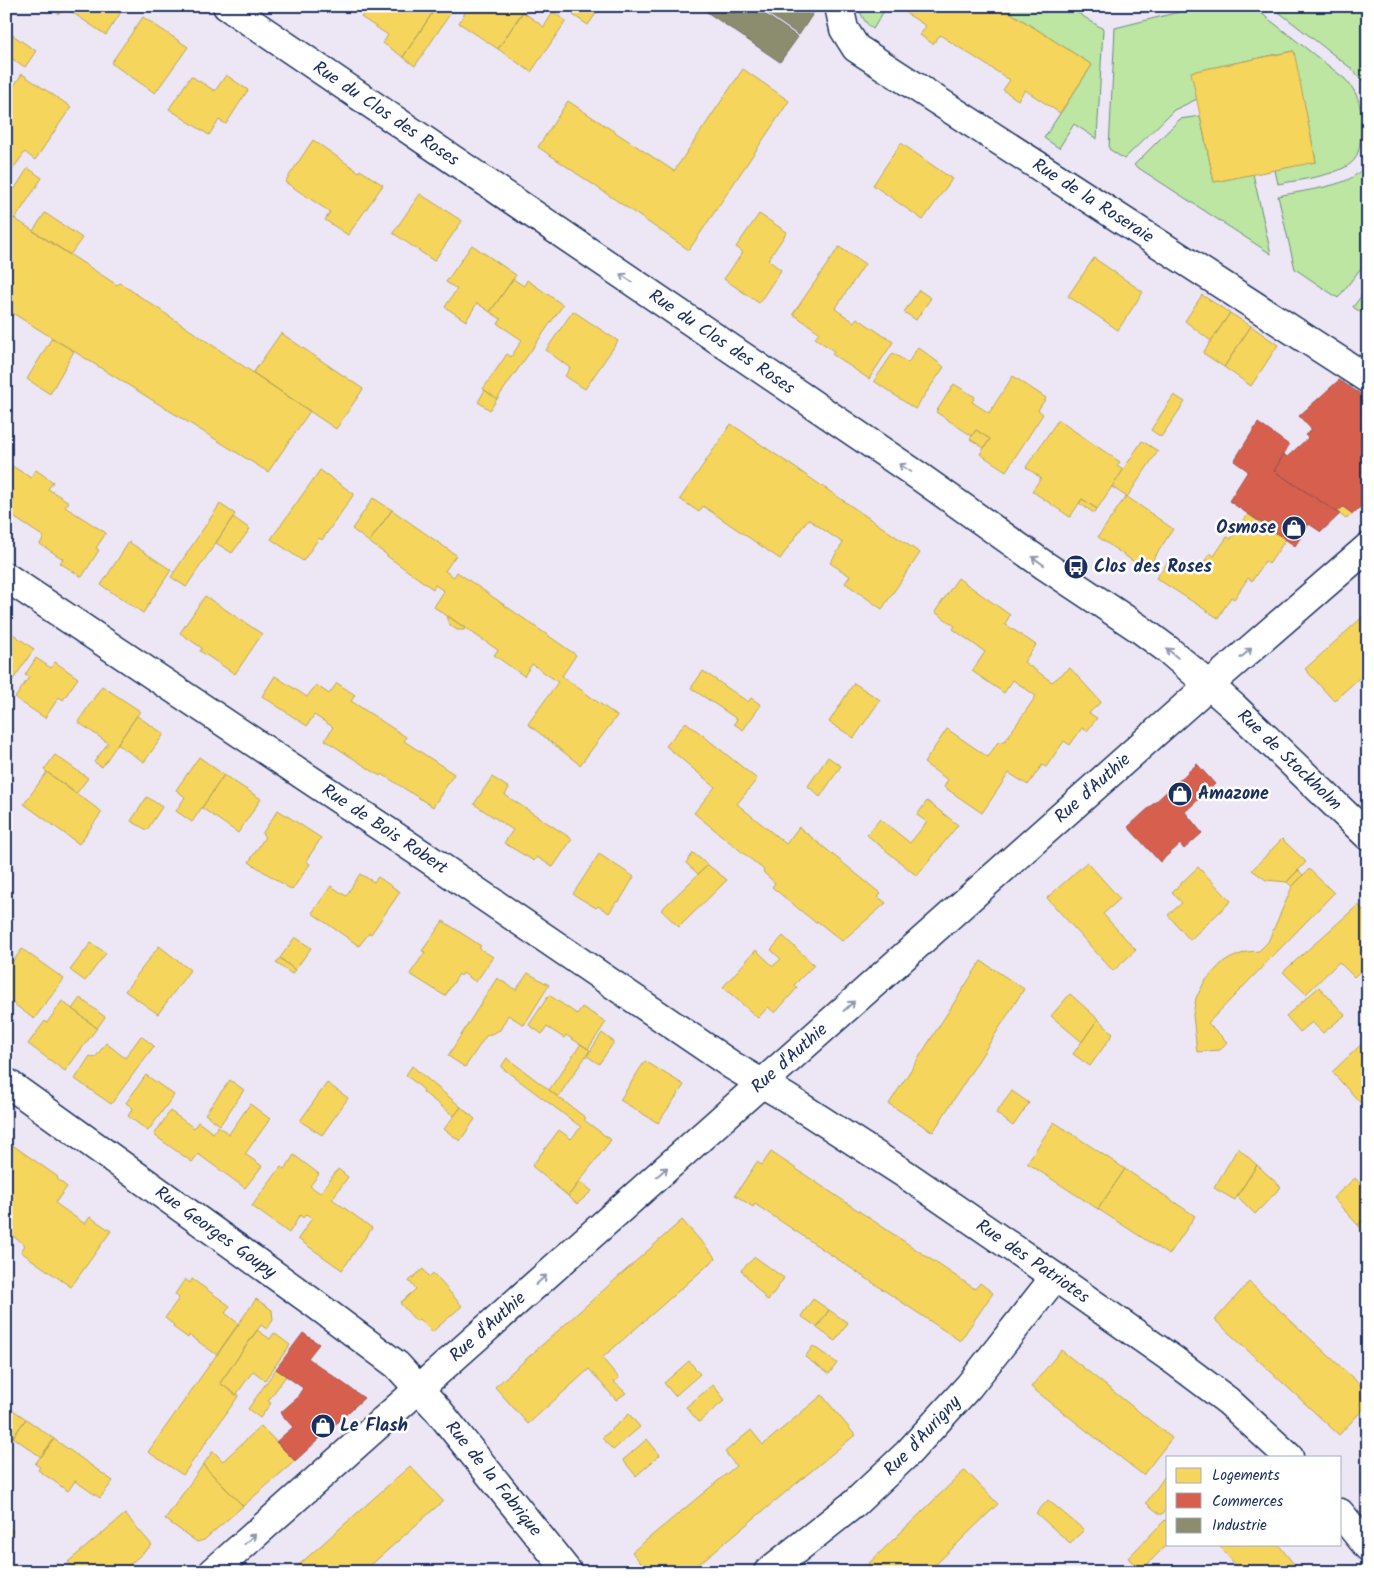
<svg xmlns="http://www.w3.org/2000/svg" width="1374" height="1578" viewBox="0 0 1374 1578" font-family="Kalam,sans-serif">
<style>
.green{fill:#bce6a2;stroke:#6c8a80}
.homes{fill:#f6d55c;stroke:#b4a35d}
.shops{fill:#d6604d;stroke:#9e5152}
.industry{fill:#8c8c6e;stroke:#6a7069}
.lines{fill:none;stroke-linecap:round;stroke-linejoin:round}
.minor-casing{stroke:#1b2f5e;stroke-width:31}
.tertiary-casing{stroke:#1b2f5e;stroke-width:31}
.minor{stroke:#fff;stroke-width:28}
.tertiary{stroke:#fff;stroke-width:28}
.oneway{stroke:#8d97ae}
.labels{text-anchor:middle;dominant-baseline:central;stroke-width:5;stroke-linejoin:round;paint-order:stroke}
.street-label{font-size:18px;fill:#1b2f5e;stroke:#fff}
.poi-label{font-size:18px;font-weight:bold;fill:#1b2f5e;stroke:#fff;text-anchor:start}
</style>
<rect width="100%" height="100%" fill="#ede6f4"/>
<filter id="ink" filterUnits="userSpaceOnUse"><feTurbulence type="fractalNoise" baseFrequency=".02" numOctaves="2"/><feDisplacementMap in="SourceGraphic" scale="10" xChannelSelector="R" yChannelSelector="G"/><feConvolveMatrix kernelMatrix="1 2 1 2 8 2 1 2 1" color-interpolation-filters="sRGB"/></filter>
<g filter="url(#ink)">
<path class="green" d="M859 6H887L873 29C865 23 861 16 859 6Z
M1000 6H1067L1103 29 1097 139 1074 124 1059 148 1044 138 1092 65Z
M1203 6H1252L1344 78C1357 91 1362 104 1361 123 1361 134 1361 147 1356 157 1348 175 1297 180 1278 184L1275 170 1316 161 1293 51 1192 72 1197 99 1174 110 1124 159 1109 149 1115 28Z
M1271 6H1368V82L1362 80 1352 69Z
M1200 116 1214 182 1253 174 1271 254 1134 165 1180 119Z
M1368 157V259L1338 298 1295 269 1278 196C1297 192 1336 187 1351 178 1360 173 1365 166 1368 157Z
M1368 287V317L1353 307Z"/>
<path class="homes" d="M48 6H125L106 35 64 7 59 14Z
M368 6H437L403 57 383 43 388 35 361 17Z
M437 6H445L452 11 415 66 403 57Z
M469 6H526L498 49 459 23Z
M579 6H601L588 25 573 15Z
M895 6H1000L1092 65 1060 113 1025 90 1018 100 1003 90 1010 80 940 35 933 44 920 35 926 26Z
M523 12 544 27 553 12 566 21 531 72 498 49Z
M143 17 188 47 155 93 111 63Z
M11 34 36 51 25 67 6 55V41Z
M1294 51 1316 162 1214 182 1191 72Z
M743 69 789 101 689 250 538 147 568 101 674 171Z
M22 74 71 107 35 160 25 152 7 177 6 97Z
M226 75 248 90 226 124 219 120 209 135 169 109 191 76 215 91Z
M313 140 359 172 360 170 383 185 348 235 325 220 330 212 285 182Z
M901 143 952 179 923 220 873 185Z
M28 168 42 178 15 219 6 213V185L14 190Z
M420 194 462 221 434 261 393 233Z
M6 213 117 285 120 283 310 411 268 472 6 309Z
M45 213 82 238 70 255 33 231Z
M759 214 787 232 768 260 781 270 759 303 724 279 743 252 736 247Z
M472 245 516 275 490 312 477 303 466 321 445 307 457 289 446 282Z
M839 247 865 264 835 309 854 322 857 318 893 342 869 379 832 354 834 351 815 338 819 332 793 314Z
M1094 258 1143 292 1118 330 1068 296Z
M513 279 524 286 527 280 563 305 497 399 483 389 507 354 511 357 522 340 498 324 501 319 490 312Z
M919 290 931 298 916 320 904 312Z
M1202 295 1230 313 1211 341 1185 321Z
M573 311 618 341 585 389 565 376 570 368 546 350Z
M1230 313 1251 326 1224 367 1203 353Z
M1251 326 1278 345 1251 386 1224 367Z
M281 333 363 389 336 429 253 373Z
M52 338 74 351 50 394 27 379Z
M918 347 944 367 915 409 874 381 893 353 908 363Z
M1013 376 1046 398 1038 410 1043 414 1006 471 980 454 990 439 976 430 972 436 936 412 954 384 975 397 972 402 989 413Z
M485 390 497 399 490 410 478 402Z
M1174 395 1185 402 1161 437 1151 430Z
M1058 420 1120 462 1117 466 1123 470 1097 509 1082 499 1070 517 1032 491 1041 478 1026 467Z
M731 424 920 553 882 609 845 583 850 576 830 563 843 543 808 519 780 559 703 506 699 512 680 499Z
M976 430 990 439 984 448 970 439Z
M1142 441 1158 451 1127 497 1112 487Z
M6 462 31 478 36 470 53 482 48 489 69 502 65 507 106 533 96 548 99 550 82 577 60 563 63 559 40 544 44 537 6 512Z
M320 470 354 494 322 540 319 538 303 561 271 539Z
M1126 496 1173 529 1146 570 1098 537Z
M373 498 392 510 369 542 352 529Z
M1082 499 1097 509 1094 513 1079 503Z
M220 504 235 514 186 587 171 577Z
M1343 507 1353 514 1346 519 1337 512Z
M392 510 456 555 445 571 454 577 457 572 576 655 562 676 617 716 580 765 528 724 558 682 532 664 524 676 494 655 498 650 434 607 444 591 435 585 433 589 387 556V555L369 542Z
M1248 514 1286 539 1269 564 1265 561 1252 581 1248 578 1234 599 1231 597 1218 618 1156 578 1171 558 1196 575 1210 553 1214 556 1227 537 1231 539Z
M233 517 250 529 232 553 216 543Z
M129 542 171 570 143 613 101 585Z
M958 578 1010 615 1005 624 1036 645 1024 662 1052 682 1070 668 1101 702 1089 713 1097 718 1087 731 1082 728 1070 745 1064 741 1046 767 1042 765 1028 785 1009 773 982 813 944 787 948 780 924 763 947 729 988 757 998 742 1005 741 1036 696 1013 680 1004 693 972 671 985 652 953 629 955 626 935 612Z
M205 596 262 634 235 674 200 651 202 648 180 633Z
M1368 612V670L1334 701 1305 669Z
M448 616 465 628 464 630H457L450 625 447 619Z
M6 629 34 649 6 690Z
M36 658 51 668 55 662 78 678 63 700 59 697 45 718 15 698 29 677 25 675Z
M703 671 748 702 751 698 761 705 743 730 734 724 737 719 691 688Z
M275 676 307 697 316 685 329 694 337 683 355 695 351 701 406 737 404 741 454 774 433 807 382 774 380 776 325 740 333 727 314 715 307 726 262 696Z
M854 683 880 700 854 738 829 722Z
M102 686 140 711 102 767 94 762 108 743 78 722Z
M137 716 164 734 144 762 117 744Z
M686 722 757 779 737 804 786 844 799 827 881 894 878 897 886 903 842 941 817 921 816 923 772 887 775 883 763 872 764 870 694 813 715 787 666 746Z
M55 755 88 778 76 794 44 770Z
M199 757 224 775 192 822 176 811 185 797 176 790Z
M828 757 841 766 820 797 808 786Z
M47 772 102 812 79 844 24 804Z
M224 775 261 799 238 833 202 808Z
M492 777 509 788 505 795 572 839 553 867 537 857 534 861 504 843 513 830 474 804Z
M147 797 162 807 147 830 131 821Z
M927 801 958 825 917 876 867 835 880 819 910 843 927 822 917 815Z
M278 810 321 838 306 861 310 864 292 890 249 862 265 837 262 834Z
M1282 839 1306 862 1287 882 1266 880 1252 870Z
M693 853 708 865 698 874 686 863Z
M599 854 634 877 619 902 617 901 609 913 598 906 596 908 573 894Z
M1087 862 1120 899 1103 914 1136 950 1113 971 1047 898Z
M708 865 727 880 679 927 661 910Z
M1198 867 1231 901 1190 940 1168 915 1182 903 1172 892Z
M1309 869 1334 893 1208 1023 1227 1042 1220 1050 1197 1052 1193 1015 1196 998 1205 981 1221 964 1231 958 1246 952 1259 951 1268 942 1292 887Z
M1298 870 1303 875 1292 887 1287 882Z
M360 874 374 882 378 877 400 892 371 934 369 933 359 946 312 913 331 886 346 896Z
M1358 905 1368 915V964L1354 977 1339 962 1306 994 1283 972Z
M443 921 481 946 479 948 493 957 476 982 463 973 461 976 459 974 445 996 410 974 425 952 422 951Z
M783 936 814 965 794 985 797 988 775 1013 768 1007 758 1018 723 987 756 950 773 966 781 959 771 950Z
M295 937 311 948 295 970 280 958Z
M91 943 106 953 85 981 70 970Z
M159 946 190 970 158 1014 125 991Z
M22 949 64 979 34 1019 6 998V961L11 964Z
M280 958 295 970 292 974 276 963Z
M981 961 1024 989 933 1132 889 1104Z
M528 973 549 985 524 1025 508 1015 500 1030 486 1036 465 1067 448 1056 497 978 516 990Z
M1319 987 1345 1015 1323 1033 1312 1022 1300 1032 1286 1016Z
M1070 994 1098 1019 1082 1042 1051 1016Z
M549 995 577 1014 582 1007 606 1022 588 1049 566 1035 564 1038 547 1027 542 1034 529 1025Z
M80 998 105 1017 97 1028 72 1009Z
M62 1001 97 1028 65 1071 28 1044 45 1021 47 1023Z
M1098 1019 1113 1034 1090 1066 1073 1054Z
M602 1033 614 1042 599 1064 587 1056Z
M141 1036 154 1046 111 1104 75 1079 90 1056 95 1058 106 1043 125 1058Z
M1368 1038V1107L1366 1109 1332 1072Z
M581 1044 590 1050 558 1097 549 1090Z
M507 1058 586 1118 584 1120 611 1140 568 1196 532 1166 559 1130 571 1139 581 1127 501 1067Z
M645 1061 684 1085 658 1123 620 1100Z
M412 1066 461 1107 454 1116 423 1092 424 1090 406 1075Z
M146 1075 174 1095 148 1131 128 1116 133 1108 126 1103Z
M230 1080 244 1090 220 1125 205 1114Z
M327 1083 348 1098 322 1135 300 1121Z
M1012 1091 1029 1103 1013 1126 996 1113Z
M250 1104 270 1119 245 1154 262 1166 245 1188 198 1154 192 1162 154 1135 170 1111 194 1128 198 1122 213 1133 218 1126 229 1134Z
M461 1107 475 1119 460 1141 444 1129Z
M1054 1122 1125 1169 1098 1209 1027 1163Z
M11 1144 58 1177 57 1179 67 1187 55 1203 85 1224 90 1217 111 1231 71 1287 21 1252 25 1245 6 1231V1151Z
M1238 1148 1257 1165 1235 1200 1214 1188Z
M771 1152 975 1289 980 1283 993 1293 960 1341 755 1204 753 1207 735 1195 757 1162 762 1165Z
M294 1155 319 1174 310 1186 320 1193 338 1169 348 1177 332 1199 372 1228 342 1270 298 1239 312 1218 306 1214 303 1218 300 1215 289 1233 252 1206 281 1167 285 1169Z
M1257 1165 1281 1187 1255 1214 1237 1196Z
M1125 1169 1195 1216 1169 1255 1098 1209Z
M1355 1178 1368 1193V1216L1358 1225 1333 1198Z
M580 1182 592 1191 577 1204 568 1196Z
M1368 1216V1236L1358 1225Z
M682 1220 716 1258 602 1358 619 1378 614 1382 626 1393 616 1400 589 1369 528 1424 495 1387Z
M755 1257 784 1278 768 1301 741 1270Z
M423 1269 429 1277 433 1273 462 1306 432 1332 419 1319 416 1321 400 1303 416 1289 409 1281Z
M185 1279 190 1283 192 1279 230 1306 225 1313 239 1324 217 1355 189 1335 188 1338 173 1327 174 1325 165 1318 179 1298 175 1294Z
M1249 1282 1368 1392V1404L1339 1435 1215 1320Z
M256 1299 272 1310 273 1320 267 1329 261 1325 220 1383 236 1395 237 1393 239 1395 183 1475 148 1452Z
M813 1299 829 1310 817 1327 801 1316Z
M829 1310 848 1323 835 1341 817 1328Z
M257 1330 270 1339 274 1333 290 1345 265 1380 253 1371 236 1395 220 1383Z
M813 1346 837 1363 829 1374 805 1357Z
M1061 1350 1172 1438 1143 1475 1031 1387Z
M689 1361 700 1374 675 1396 664 1383Z
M276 1369 286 1376 268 1401 271 1403 260 1418 248 1409Z
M713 1385 725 1400 699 1422 686 1407Z
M822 1395 855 1435 689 1572H648L632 1552 736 1466 725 1452 751 1430 763 1445Z
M6 1405 13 1410 6 1418Z
M13 1410 26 1419 13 1437 6 1432V1418Z
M629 1414 640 1427 613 1450 602 1438Z
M26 1419 54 1439 41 1457 13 1437Z
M261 1426 295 1461 243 1506 203 1465 213 1451 223 1461Z
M54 1439 113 1481 100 1498 75 1481 68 1491 38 1470 40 1467 35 1464Z
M647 1439 660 1455 636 1476 623 1460Z
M203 1465 243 1506 204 1540 197 1542 165 1519Z
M410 1466 443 1501 363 1572H291Z
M965 1470 998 1504 928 1572H860Z
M1168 1472V1508L1161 1515 1146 1503Z
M1048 1500 1084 1530 1070 1543 1036 1513Z
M125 1514 152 1545 121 1572H77L68 1562Z
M1165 1520 1168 1522V1543L1141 1571 1128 1558Z
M6 1526 13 1531 6 1540Z
M1218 1544H1278L1300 1572H1241Z
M57 1563 66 1572H51Z"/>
<path class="shops" d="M1339 380 1368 399V500L1353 514 1343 507 1337 512 1274 471 1284 454 1287 457 1308 438 1305 435 1312 430 1299 416Z
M1258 423 1289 445 1274 471 1340 514 1321 532 1309 524 1295 546 1229 501 1248 471 1234 461Z
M1197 764 1215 784 1185 812 1202 833 1184 849 1180 844 1160 862 1128 827Z
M303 1333 319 1344 308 1358 364 1398 295 1461 276 1442 293 1427 280 1413 296 1399 303 1388 276 1369Z"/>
<path class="industry" d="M698 6H753L798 37 780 62Z
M757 6H811L816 9 799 35Z"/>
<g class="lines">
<defs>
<g id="minor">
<path id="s1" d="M227 6 920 477 1044 565 1140 629 1167 649 1209 685"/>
<path id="s2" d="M839 6 844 29 856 48 1368 379"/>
<path id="s3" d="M6 577 423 855 733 1066 787 1098 905 1174 1055 1277 1172 1359 1228 1401 1289 1457"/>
<path id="s4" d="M6 1082 315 1304 397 1365 438 1410 568 1572"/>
<path d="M1340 1513 1368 1547"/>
<path id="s5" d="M768 1572 855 1503 908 1453 969 1386 1055 1277"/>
</g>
<g id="tertiary">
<path id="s6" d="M1209 685 1235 708 1368 836"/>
<path id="s7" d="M213 1572 1209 685 1368 547"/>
</g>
</defs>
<use href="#minor" class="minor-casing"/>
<use href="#tertiary" class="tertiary-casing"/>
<use href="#minor" class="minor"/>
<use href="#tertiary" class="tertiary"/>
</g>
<defs><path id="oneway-shaft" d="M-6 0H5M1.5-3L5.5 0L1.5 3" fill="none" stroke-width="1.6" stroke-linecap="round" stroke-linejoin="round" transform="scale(1.25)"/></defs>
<g class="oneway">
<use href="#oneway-shaft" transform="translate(626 278) rotate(-146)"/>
<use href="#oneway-shaft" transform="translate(905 468) rotate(-146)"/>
<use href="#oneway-shaft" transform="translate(1038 561) rotate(-145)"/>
<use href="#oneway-shaft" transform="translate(1172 653) rotate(-140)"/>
<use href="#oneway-shaft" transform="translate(1246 653) rotate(-41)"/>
<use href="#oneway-shaft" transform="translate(849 1006) rotate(-42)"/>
<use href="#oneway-shaft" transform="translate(662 1172) rotate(-42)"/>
<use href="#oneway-shaft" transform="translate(541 1280) rotate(-42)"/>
<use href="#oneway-shaft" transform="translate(250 1539) rotate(-42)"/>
</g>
</g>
<defs>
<symbol id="shop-disc" viewBox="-11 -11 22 22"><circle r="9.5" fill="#1b2f5e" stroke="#fff"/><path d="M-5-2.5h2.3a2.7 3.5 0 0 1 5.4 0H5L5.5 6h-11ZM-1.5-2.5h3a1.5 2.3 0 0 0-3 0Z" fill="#fff"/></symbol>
<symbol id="bus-disc" viewBox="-11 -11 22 22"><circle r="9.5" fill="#1b2f5e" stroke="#fff"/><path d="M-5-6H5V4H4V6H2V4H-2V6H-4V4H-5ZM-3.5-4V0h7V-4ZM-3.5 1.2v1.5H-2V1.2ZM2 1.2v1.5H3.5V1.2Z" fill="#fff"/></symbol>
</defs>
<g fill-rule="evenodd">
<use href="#shop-disc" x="1280" y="514" width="28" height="28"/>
<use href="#bus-disc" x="1062" y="553" width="28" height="28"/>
<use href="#shop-disc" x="1166" y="780" width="28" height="28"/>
<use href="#shop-disc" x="309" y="1412" width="28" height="28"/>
</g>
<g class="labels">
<g class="street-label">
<text stroke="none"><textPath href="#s1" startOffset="192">Rue du Clos des Roses</textPath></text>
<text stroke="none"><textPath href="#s2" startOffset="328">Rue de la Roseraie</textPath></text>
<text stroke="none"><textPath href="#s1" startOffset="598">Rue du Clos des Roses</textPath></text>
<text stroke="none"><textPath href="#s6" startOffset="110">Rue de Stockholm</textPath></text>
<text stroke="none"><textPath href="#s7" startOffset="1178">Rue d'Authie</textPath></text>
<text stroke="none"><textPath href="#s3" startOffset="455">Rue de Bois Robert</textPath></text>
<text stroke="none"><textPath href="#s7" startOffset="772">Rue d'Authie</textPath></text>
<text stroke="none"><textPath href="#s4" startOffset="258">Rue Georges Goupy</textPath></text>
<text stroke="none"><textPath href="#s3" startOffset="1234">Rue des Patriotes</textPath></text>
<text stroke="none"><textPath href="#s7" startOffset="368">Rue d'Authie</textPath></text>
<text stroke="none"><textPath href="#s5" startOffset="206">Rue d'Aurigny</textPath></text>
<text stroke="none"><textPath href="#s4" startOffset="632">Rue de la Fabrique</textPath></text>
</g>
<g class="poi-label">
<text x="1276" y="528" text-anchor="end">Osmose</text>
<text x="1094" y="567">Clos des Roses</text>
<text x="1198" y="794">Amazone</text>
<text x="340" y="1426">Le Flash</text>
</g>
</g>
<rect width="1374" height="1578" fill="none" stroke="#fff" stroke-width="25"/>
<rect x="12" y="12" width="1349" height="1553" fill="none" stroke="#1b2f5e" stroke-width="2" filter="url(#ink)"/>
<rect x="1166" y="1456" width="175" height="90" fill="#ffffff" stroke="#a4acbf"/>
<rect x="1176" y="1468" width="25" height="15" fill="#f6d55c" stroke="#a4acbf"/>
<text x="1212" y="1480" font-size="15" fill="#1b2f5e">Logements</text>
<rect x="1176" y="1493" width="25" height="15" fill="#d6604d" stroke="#a4acbf"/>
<text x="1212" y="1506" font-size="15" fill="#1b2f5e">Commerces</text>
<rect x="1176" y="1518" width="25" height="15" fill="#8c8c6e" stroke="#a4acbf"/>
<text x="1212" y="1530" font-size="15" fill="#1b2f5e">Industrie</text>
</svg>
